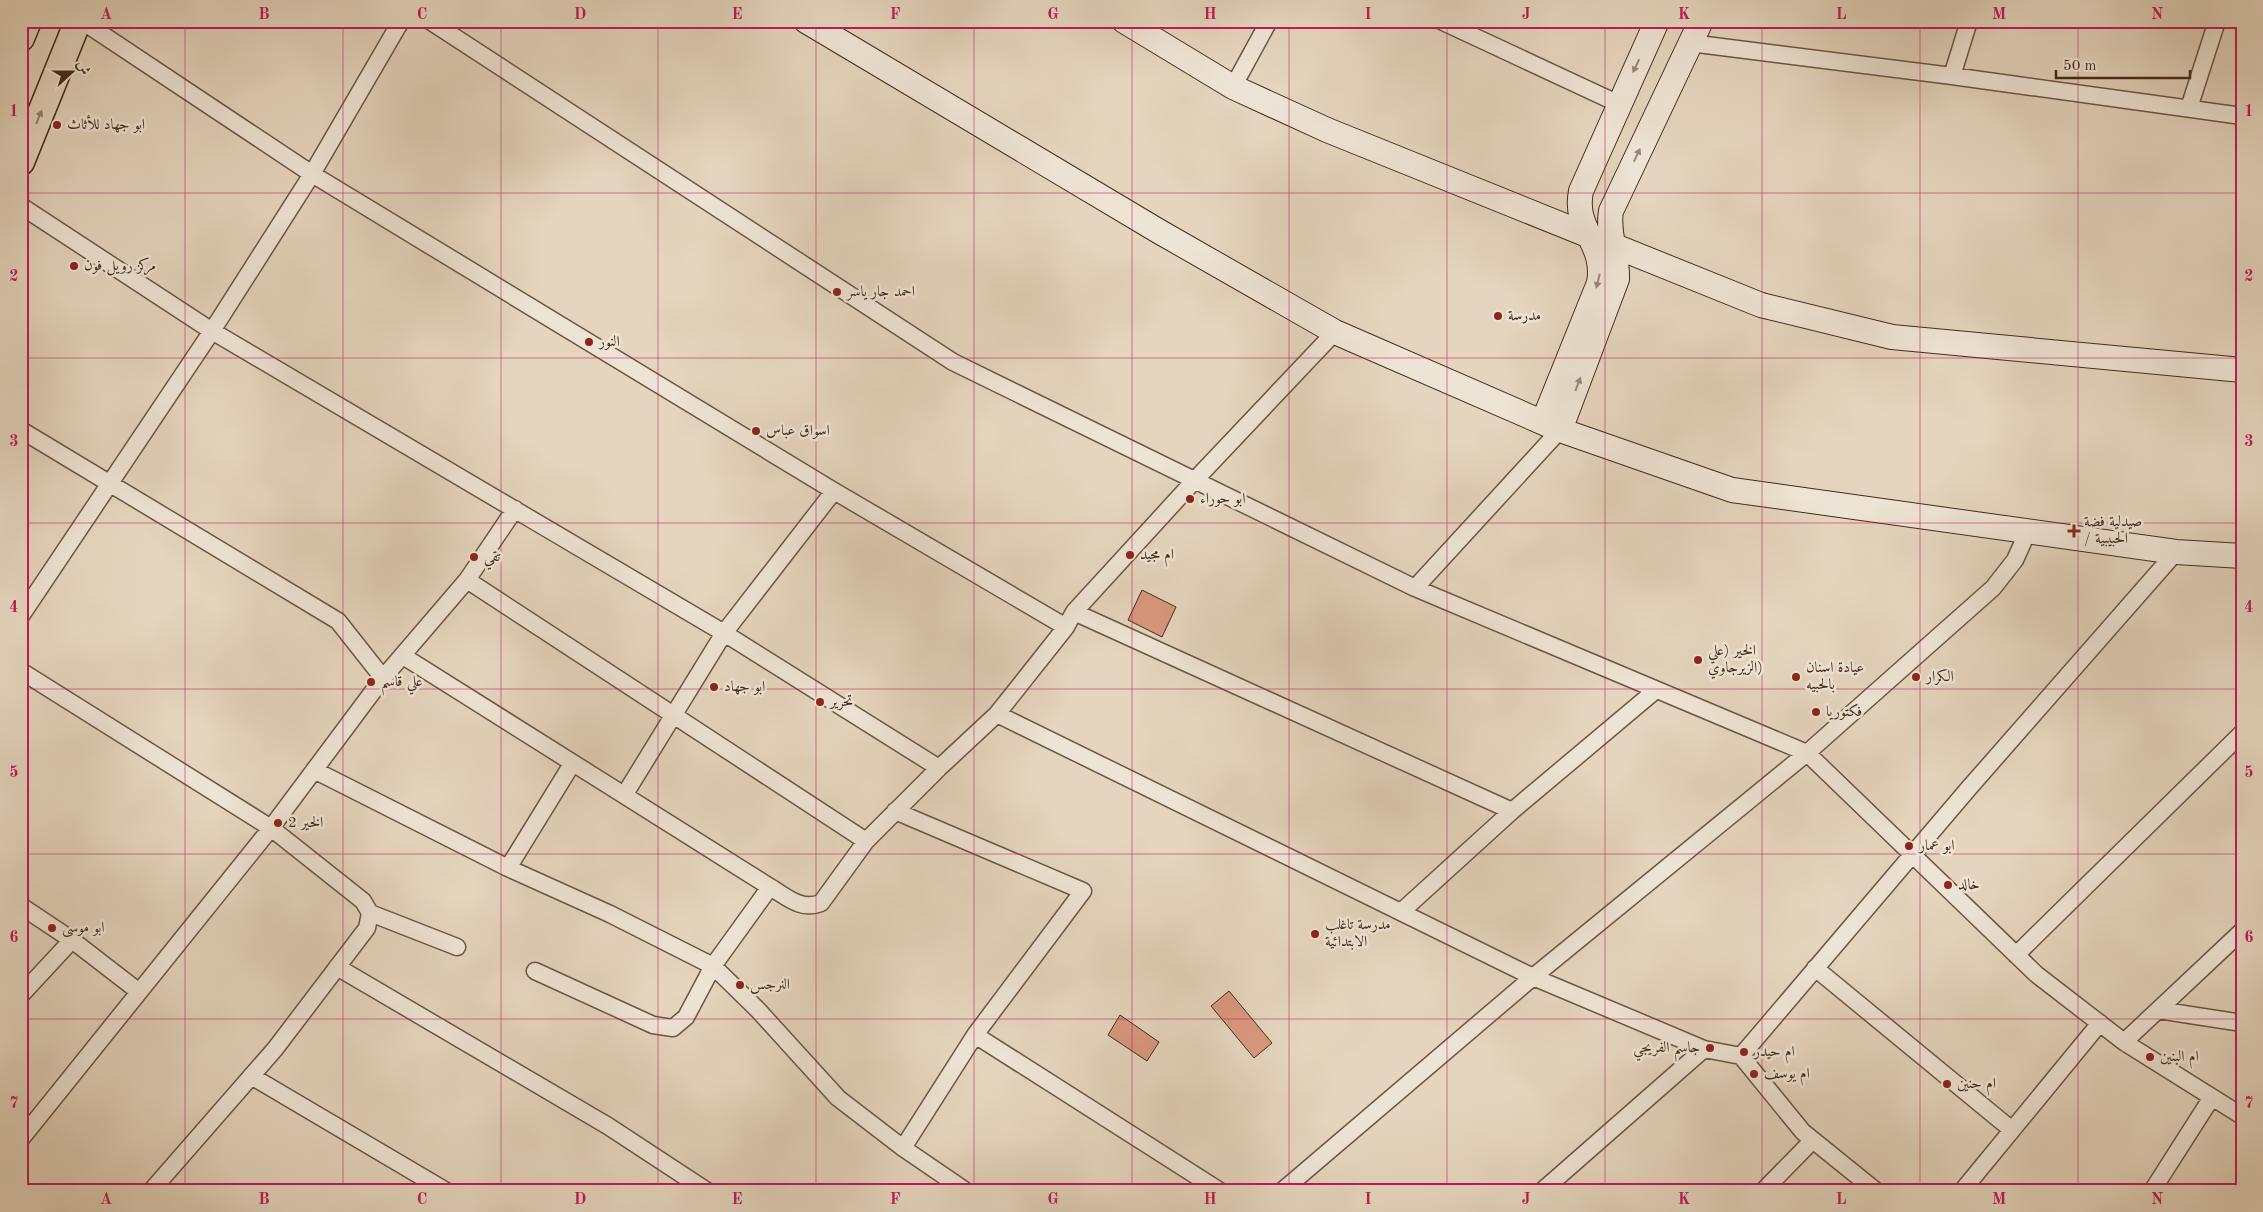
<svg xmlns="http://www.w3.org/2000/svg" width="2263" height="1212" viewBox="0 0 2263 1212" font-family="'Old Standard TT',Amiri,serif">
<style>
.building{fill:#d9987f;stroke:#432b1a}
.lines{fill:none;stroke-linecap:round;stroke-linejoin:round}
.street-casing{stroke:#6c5643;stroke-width:19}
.secondary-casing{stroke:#432b1a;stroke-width:26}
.primary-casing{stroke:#432b1a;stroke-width:29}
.street{stroke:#eee4d5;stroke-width:16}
.secondary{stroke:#eee4d5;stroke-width:24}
.primary{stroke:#e5d5be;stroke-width:26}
.oneway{fill:#988878}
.oneway2{fill:#94806c}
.grid{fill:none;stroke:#c2185b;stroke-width:1;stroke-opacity:0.55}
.poi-dot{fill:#8f2418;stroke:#eee4d5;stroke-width:2}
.labels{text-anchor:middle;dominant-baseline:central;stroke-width:5;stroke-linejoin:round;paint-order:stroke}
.poi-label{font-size:15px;fill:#432b1a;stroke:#eee4d5;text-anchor:start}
.neatline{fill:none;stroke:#c2185b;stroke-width:2}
.grid-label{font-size:16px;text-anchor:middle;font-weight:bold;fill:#c2185b}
</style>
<rect width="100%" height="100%" fill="#e5d5be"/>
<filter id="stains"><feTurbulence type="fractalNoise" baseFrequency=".004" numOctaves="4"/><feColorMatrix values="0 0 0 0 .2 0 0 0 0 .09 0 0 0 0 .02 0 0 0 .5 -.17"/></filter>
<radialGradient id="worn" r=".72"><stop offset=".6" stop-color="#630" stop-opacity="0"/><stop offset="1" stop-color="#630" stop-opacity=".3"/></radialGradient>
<path class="building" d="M1142 590 1176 607 1162 637 1128 620Z
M1229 991 1272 1043 1254 1058 1211 1006Z
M1120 1015 1159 1042 1147 1061 1108 1035Z"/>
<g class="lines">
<defs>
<path id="street" d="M82 21 312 174 834 491 1066 627
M430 21 953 362 1415 588 1807 753 2036 974 2124 1042 2242 1116
M1441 21 1619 104
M1690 43 1952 76 2242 116
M1952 76 1969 21
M1233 87 1269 21
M2189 108 2217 21
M21 206 212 331 724 633 939 768
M21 430 338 621 383 678
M467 580 866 841
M1415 588 1560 430
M1074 612 1512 811
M21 616 212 331 312 174 401 21
M403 656 770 887C787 897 801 911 821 903L866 841 939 768 997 714 1066 627 1074 612 1194 481 1335 332
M21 671 271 828 363 901 370 913 457 947
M997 714 1533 977 1704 1049 1741 1056 1803 1132 1876 1191
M314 770 508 868 610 914 713 966 758 1010 838 1098 903 1148 966 1191
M625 794 724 633 834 491
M895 811 1083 891 975 1035 903 1148
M508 868 572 764
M21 906 72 940 138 991
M1402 911 1512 811 1656 690
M2016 955 2242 733
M337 967 608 1126 707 1191
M1815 968 2012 1130
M535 971 653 1025 673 1028 686 1017 713 966 770 887
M21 995 72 940
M2158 1010 2242 1023
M975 1035 1220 1191
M2124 1042 2242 931
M1741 1056 1969 788 2176 552
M251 1076 446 1191
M21 1139 271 828 383 678 467 580 515 509
M151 1191 275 1049 367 928 370 913
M1282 1191 1533 977 1807 753 1993 588 2015 560 2028 531
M1542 1191 1704 1049
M1763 1191 1813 1140
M1962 1191 2100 1023
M2152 1191 2212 1097"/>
<path id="secondary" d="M806 21 1160 232 1335 332 1560 430 1732 490 2176 552 2242 556
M1124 21 1233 87 1327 130 1761 305 1892 337 2242 370
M1543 422 1599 283C1606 242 1573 231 1581 191L1657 21
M1560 430 1617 279C1618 255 1607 234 1611 211L1701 21"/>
<path id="primary" d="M21 38 28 21
M21 162 78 21"/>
</defs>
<use href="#street" class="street-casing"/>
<use href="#secondary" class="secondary-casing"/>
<use href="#primary" class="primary-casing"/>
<use href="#street" class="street"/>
<use href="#secondary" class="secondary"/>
<use href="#primary" class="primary"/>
</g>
<defs><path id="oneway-solid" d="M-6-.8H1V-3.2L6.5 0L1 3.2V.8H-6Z" transform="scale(1.25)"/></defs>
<g class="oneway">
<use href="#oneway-solid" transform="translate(1636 66) rotate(115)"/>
<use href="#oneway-solid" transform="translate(1637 155) rotate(-65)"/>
<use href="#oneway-solid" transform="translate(1598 281) rotate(104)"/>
<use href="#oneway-solid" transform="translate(1578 384) rotate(-69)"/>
</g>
<use class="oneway2" href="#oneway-solid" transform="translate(39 117) rotate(-68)"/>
<path class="grid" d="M185 21V1191M343 21V1191M501 21V1191M658 21V1191M816 21V1191M974 21V1191M1132 21V1191M1289 21V1191M1447 21V1191M1605 21V1191M1762 21V1191M1920 21V1191M2078 21V1191M21 193H2242M21 358H2242M21 523H2242M21 689H2242M21 854H2242M21 1019H2242"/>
<g class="poi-dot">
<circle cx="57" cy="125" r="5"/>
<circle cx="74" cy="266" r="5"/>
<circle cx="837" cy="292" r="5"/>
<circle cx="1498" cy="316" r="5"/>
<circle cx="589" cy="342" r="5"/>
<circle cx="756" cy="431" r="5"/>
<circle cx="1190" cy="499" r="5"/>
<path d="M2071.5 523.5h5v5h5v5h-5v5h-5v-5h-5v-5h5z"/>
<circle cx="1130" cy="555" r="5"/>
<circle cx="474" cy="557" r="5"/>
<circle cx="1698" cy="660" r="5"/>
<circle cx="1796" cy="677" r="5"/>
<circle cx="1916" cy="677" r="5"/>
<circle cx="371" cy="682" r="5"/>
<circle cx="714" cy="687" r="5"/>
<circle cx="820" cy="702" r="5"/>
<circle cx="1816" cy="712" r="5"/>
<circle cx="278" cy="823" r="5"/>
<circle cx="1909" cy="846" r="5"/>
<circle cx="1948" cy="885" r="5"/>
<circle cx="52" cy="928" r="5"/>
<circle cx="1315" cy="934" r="5"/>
<circle cx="740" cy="985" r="5"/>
<circle cx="1710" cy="1048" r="5"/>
<circle cx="1744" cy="1052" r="5"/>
<circle cx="2150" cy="1057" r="5"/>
<circle cx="1754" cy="1074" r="5"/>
<circle cx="1947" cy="1084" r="5"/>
</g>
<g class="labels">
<g class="poi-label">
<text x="67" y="125">ابو جهاد للأثاث</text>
<text x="84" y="266">مركز رويل فون</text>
<text x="847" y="292">احمد جار ياسر</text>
<text x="1508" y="316">مدرسة</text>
<text x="599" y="342">النور</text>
<text x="766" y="431">اسواق عباس</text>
<text x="1200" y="499">ابو حوراء</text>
<text x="2084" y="522">صيدلية فضة<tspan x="2084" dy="17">/ الحبيبية</tspan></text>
<text x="1140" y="555">ام مجيد</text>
<text x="484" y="557">تقي</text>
<text x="1708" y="651">الخير (علي<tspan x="1708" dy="17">الزيرجاوي)</tspan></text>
<text x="1806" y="668">عيادة اسنان<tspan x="1806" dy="17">بالحبيه</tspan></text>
<text x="1926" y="677">الكرار</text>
<text x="381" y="682">علي قاسم</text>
<text x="724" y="687">ابو جهاد</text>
<text x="830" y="702">تحرير</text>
<text x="1826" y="712">فكتوريا</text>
<text x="288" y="823">الخير 2</text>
<text x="1919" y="846">ابو عمار</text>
<text x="1958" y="885">خالد</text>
<text x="1325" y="925">مدرسة تاغلب<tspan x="1325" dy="17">الابتدائية</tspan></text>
<text x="62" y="928">ابو موسى</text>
<text x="750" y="985">النرجس</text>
<text x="1700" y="1048" text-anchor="end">جاسم الفريجي</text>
<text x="1754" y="1052">ام حيدر</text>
<text x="2160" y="1057">ام البنين</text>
<text x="1764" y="1074">ام يوسف</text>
<text x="1957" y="1084">ام حنين</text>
</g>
</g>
<rect width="2263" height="1212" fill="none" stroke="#e5d5be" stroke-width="55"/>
<g transform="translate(72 72) rotate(69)" stroke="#eee4d5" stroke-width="4" paint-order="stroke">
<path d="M0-4L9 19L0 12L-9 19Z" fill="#432b1a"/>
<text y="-8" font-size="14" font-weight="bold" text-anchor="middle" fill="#432b1a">ش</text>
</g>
<path d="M2056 70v8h134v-8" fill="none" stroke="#432b1a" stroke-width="2.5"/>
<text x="2063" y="70" font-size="15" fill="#432b1a" stroke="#eee4d5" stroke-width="4" paint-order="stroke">50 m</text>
<rect x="28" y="28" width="2208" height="1156" class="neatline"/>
<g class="grid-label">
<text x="106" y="19">A</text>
<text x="264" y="19">B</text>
<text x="422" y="19">C</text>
<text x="580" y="19">D</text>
<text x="737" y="19">E</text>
<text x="895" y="19">F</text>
<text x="1053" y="19">G</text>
<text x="1210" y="19">H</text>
<text x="1368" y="19">I</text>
<text x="1526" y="19">J</text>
<text x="1684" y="19">K</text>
<text x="1841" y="19">L</text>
<text x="1999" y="19">M</text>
<text x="2157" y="19">N</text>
<text x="14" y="116">1</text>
<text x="2249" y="116">1</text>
<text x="14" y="281">2</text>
<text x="2249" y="281">2</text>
<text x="14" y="446">3</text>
<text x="2249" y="446">3</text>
<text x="14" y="612">4</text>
<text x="2249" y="612">4</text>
<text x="14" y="777">5</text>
<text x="2249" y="777">5</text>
<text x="14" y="942">6</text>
<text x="2249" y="942">6</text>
<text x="14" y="1108">7</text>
<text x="2249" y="1108">7</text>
<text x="106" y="1204">A</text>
<text x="264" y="1204">B</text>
<text x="422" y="1204">C</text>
<text x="580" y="1204">D</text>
<text x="737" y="1204">E</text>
<text x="895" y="1204">F</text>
<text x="1053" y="1204">G</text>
<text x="1210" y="1204">H</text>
<text x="1368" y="1204">I</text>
<text x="1526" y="1204">J</text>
<text x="1684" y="1204">K</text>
<text x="1841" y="1204">L</text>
<text x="1999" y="1204">M</text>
<text x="2157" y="1204">N</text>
</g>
<rect width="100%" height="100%" filter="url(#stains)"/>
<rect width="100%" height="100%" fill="url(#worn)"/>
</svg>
